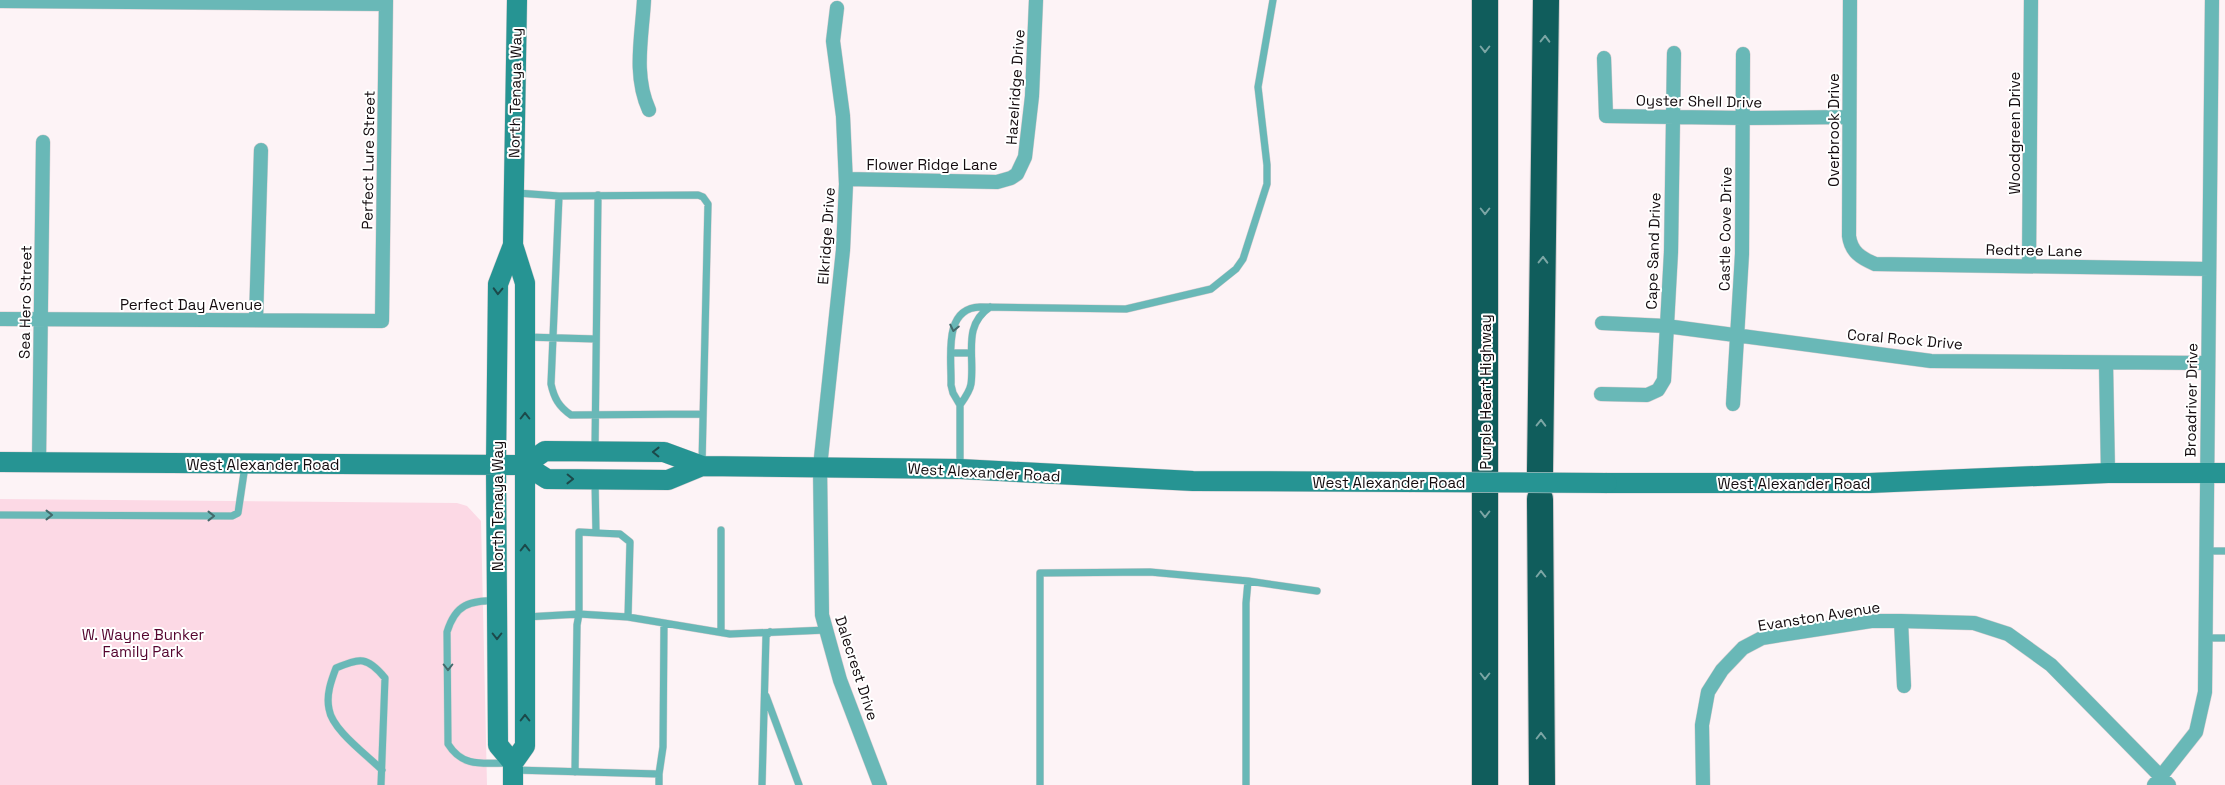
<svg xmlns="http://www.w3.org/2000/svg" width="2225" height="785" viewBox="0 0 2225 785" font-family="'Space Grotesk',sans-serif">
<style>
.green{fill:#fcd9e5}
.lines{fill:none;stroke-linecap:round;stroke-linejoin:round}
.service-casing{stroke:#d8ced1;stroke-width:8}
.minor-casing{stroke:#d8ced1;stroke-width:15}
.secondary-casing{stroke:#d8ced1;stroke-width:21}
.motorway-casing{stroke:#d8ced1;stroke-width:28}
.service{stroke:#69b8b7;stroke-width:7}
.minor{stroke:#69b8b7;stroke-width:14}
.secondary{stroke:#269493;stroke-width:20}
.motorway{stroke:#105d5c;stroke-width:26}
.secondary-bridge-casing{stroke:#d8ced1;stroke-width:21;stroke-linecap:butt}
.secondary-bridge{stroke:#269493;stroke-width:20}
.oneway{stroke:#7ca6a5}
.oneway2{stroke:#1c494a}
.oneway3{stroke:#426a6b}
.labels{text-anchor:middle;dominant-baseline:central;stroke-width:4;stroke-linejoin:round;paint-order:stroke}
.street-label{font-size:15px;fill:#130b0e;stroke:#fff}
.park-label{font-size:15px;fill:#54042e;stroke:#fff}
</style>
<rect width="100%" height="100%" fill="#fdf3f6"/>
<path class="green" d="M0 499 457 503 467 506 481 521 487 785H0Z"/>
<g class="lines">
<defs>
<path id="service" d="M517 193 559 196 698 195 703 197 708 204 702 463
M559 196 551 384C554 398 559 407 571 415L703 414
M526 337 596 339
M952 353H971
M960 405C965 398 970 391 971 384 975 355 962 326 990 307
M595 450 598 195
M960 467V405L953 393 951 385C952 359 942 308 980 307L1126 309 1211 289 1236 269 1243 259 1267 184V165L1258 87 1273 0
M595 480 596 533
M0 515 232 516 238 513 245 466
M721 530V632
M2207 551H2225
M496 600C469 602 456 603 447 632L448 744C463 768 483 763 509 763
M526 617 579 614V532L620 534 630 542 628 617
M2206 638H2225
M766 696 799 785
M514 770 659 774 663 747 664 623
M575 772 577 625 579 614 628 617 730 634 826 630
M381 785 385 678C367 656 360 658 336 668 331 681 326 695 329 709 332 730 367 755 382 770
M659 785V774
M762 785 766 636 770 632
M1040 785V573L1150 572 1248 581 1317 591
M1246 785V603L1248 581"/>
<path id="minor" d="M644 0C642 37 633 75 649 110
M1850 0 1849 236C1851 252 1861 258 1875 264L2209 269
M0 1 386 4
M837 8 833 41 843 116 846 184 843 250 820 467 822 615 840 680 880 785
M1604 58 1606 116 1743 118 1849 117
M846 179 997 182 1011 178 1017 174 1025 157 1032 96 1036 0
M2029 266 2031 0
M0 319 382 321 386 0
M256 320 261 150
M1602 323 1666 326 1931 361 2208 363
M2106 363 2108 473
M1601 394 1647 395 1658 390 1664 380 1671 252 1674 53
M1733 404 1742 254 1743 54
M39 462 43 142
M1901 621 1904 686
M1703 785 1702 725 1708 692 1722 670 1743 648 1762 638 1871 621H1901L1974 623 2008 634 2051 665 2169 785
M2154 785 2196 732 2205 692 2212 0"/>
<path id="secondary" d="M513 245 498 284 496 465 498 745 513 763
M0 462 525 465 547 479 668 480 702 466
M525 465 545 451 664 452 702 466 960 469 1193 481 1409 482
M1607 483H1870L2108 473H2225
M513 785V763L525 746V283L513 245 517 0"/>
<path id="motorway" d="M1485 0V785
M1540 472 1546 0
M1540 499 1542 785"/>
</defs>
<use href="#service" class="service-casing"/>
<use href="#minor" class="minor-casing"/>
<use href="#secondary" class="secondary-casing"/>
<use href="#motorway" class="motorway-casing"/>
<use href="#service" class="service"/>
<use href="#minor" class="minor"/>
<use href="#secondary" class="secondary"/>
<use href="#motorway" class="motorway"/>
<defs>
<path id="secondary-bridge" d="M1409 482 1607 483"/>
</defs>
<use href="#secondary-bridge" class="secondary-bridge-casing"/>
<use href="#secondary-bridge" class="secondary-bridge"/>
</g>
<defs><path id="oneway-chevron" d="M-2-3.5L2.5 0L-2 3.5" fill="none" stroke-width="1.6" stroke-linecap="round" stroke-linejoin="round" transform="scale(1.25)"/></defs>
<g class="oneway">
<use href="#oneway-chevron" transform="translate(1545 39) rotate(-89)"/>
<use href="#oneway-chevron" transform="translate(1485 49) rotate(90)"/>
<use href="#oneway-chevron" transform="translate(1485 211) rotate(90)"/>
<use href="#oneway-chevron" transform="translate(1543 260) rotate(-89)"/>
<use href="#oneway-chevron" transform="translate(1541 423) rotate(-89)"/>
<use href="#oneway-chevron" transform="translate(1485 514) rotate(90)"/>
<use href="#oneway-chevron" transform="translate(1541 574) rotate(-90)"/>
<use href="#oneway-chevron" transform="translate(1485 676) rotate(90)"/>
<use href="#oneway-chevron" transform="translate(1541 736) rotate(-90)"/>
</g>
<g class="oneway2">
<use href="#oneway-chevron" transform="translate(498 291) rotate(92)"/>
<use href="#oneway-chevron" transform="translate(525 416) rotate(-90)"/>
<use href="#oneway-chevron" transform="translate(656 452) rotate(-179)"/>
<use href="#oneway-chevron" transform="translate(570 479) rotate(1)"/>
<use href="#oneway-chevron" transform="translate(525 548) rotate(-90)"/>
<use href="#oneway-chevron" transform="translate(497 636) rotate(90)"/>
<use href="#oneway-chevron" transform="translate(525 718) rotate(-90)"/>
</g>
<g class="oneway3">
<use href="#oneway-chevron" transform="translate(954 328) rotate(102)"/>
<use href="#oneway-chevron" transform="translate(49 515)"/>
<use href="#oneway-chevron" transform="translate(211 516)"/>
<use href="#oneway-chevron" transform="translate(448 667) rotate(90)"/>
</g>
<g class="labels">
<g class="street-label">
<text transform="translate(1015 87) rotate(-86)">Hazelridge Drive</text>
<text transform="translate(515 93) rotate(-89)">North Tenaya Way</text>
<text transform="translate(1699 101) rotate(1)">Oyster Shell Drive</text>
<text transform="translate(1833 130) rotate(-90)">Overbrook Drive</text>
<text transform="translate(2014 133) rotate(-90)">Woodgreen Drive</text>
<text transform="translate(368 160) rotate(-89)">Perfect Lure Street</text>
<text x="932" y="164">Flower Ridge Lane</text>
<text transform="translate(1725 229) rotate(-89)">Castle Cove Drive</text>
<text transform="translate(826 236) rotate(-86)">Elkridge Drive</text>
<text transform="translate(2034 250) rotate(1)">Redtree Lane</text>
<text transform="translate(1653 251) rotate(-88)">Cape Sand Drive</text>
<text transform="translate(25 302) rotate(-89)">Sea Hero Street</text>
<text x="191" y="304">Perfect Day Avenue</text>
<text transform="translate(1905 339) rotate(5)">Coral Rock Drive</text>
<text transform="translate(1485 392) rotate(-90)">Purple Heart Highway</text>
<text transform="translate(2191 400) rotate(-89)">Broadriver Drive</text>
<text x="263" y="464">West Alexander Road</text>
<text transform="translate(984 472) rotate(3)">West Alexander Road</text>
<text x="1389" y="482">West Alexander Road</text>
<text x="1794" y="483">West Alexander Road</text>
<text transform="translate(497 506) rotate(-90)">North Tenaya Way</text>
<text transform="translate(1819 616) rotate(-9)">Evanston Avenue</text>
<text transform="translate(857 668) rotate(72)">Dalecrest Drive</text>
</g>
<g class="park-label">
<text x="143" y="634">W. Wayne Bunker<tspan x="143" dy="17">Family Park</tspan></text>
</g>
</g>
</svg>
